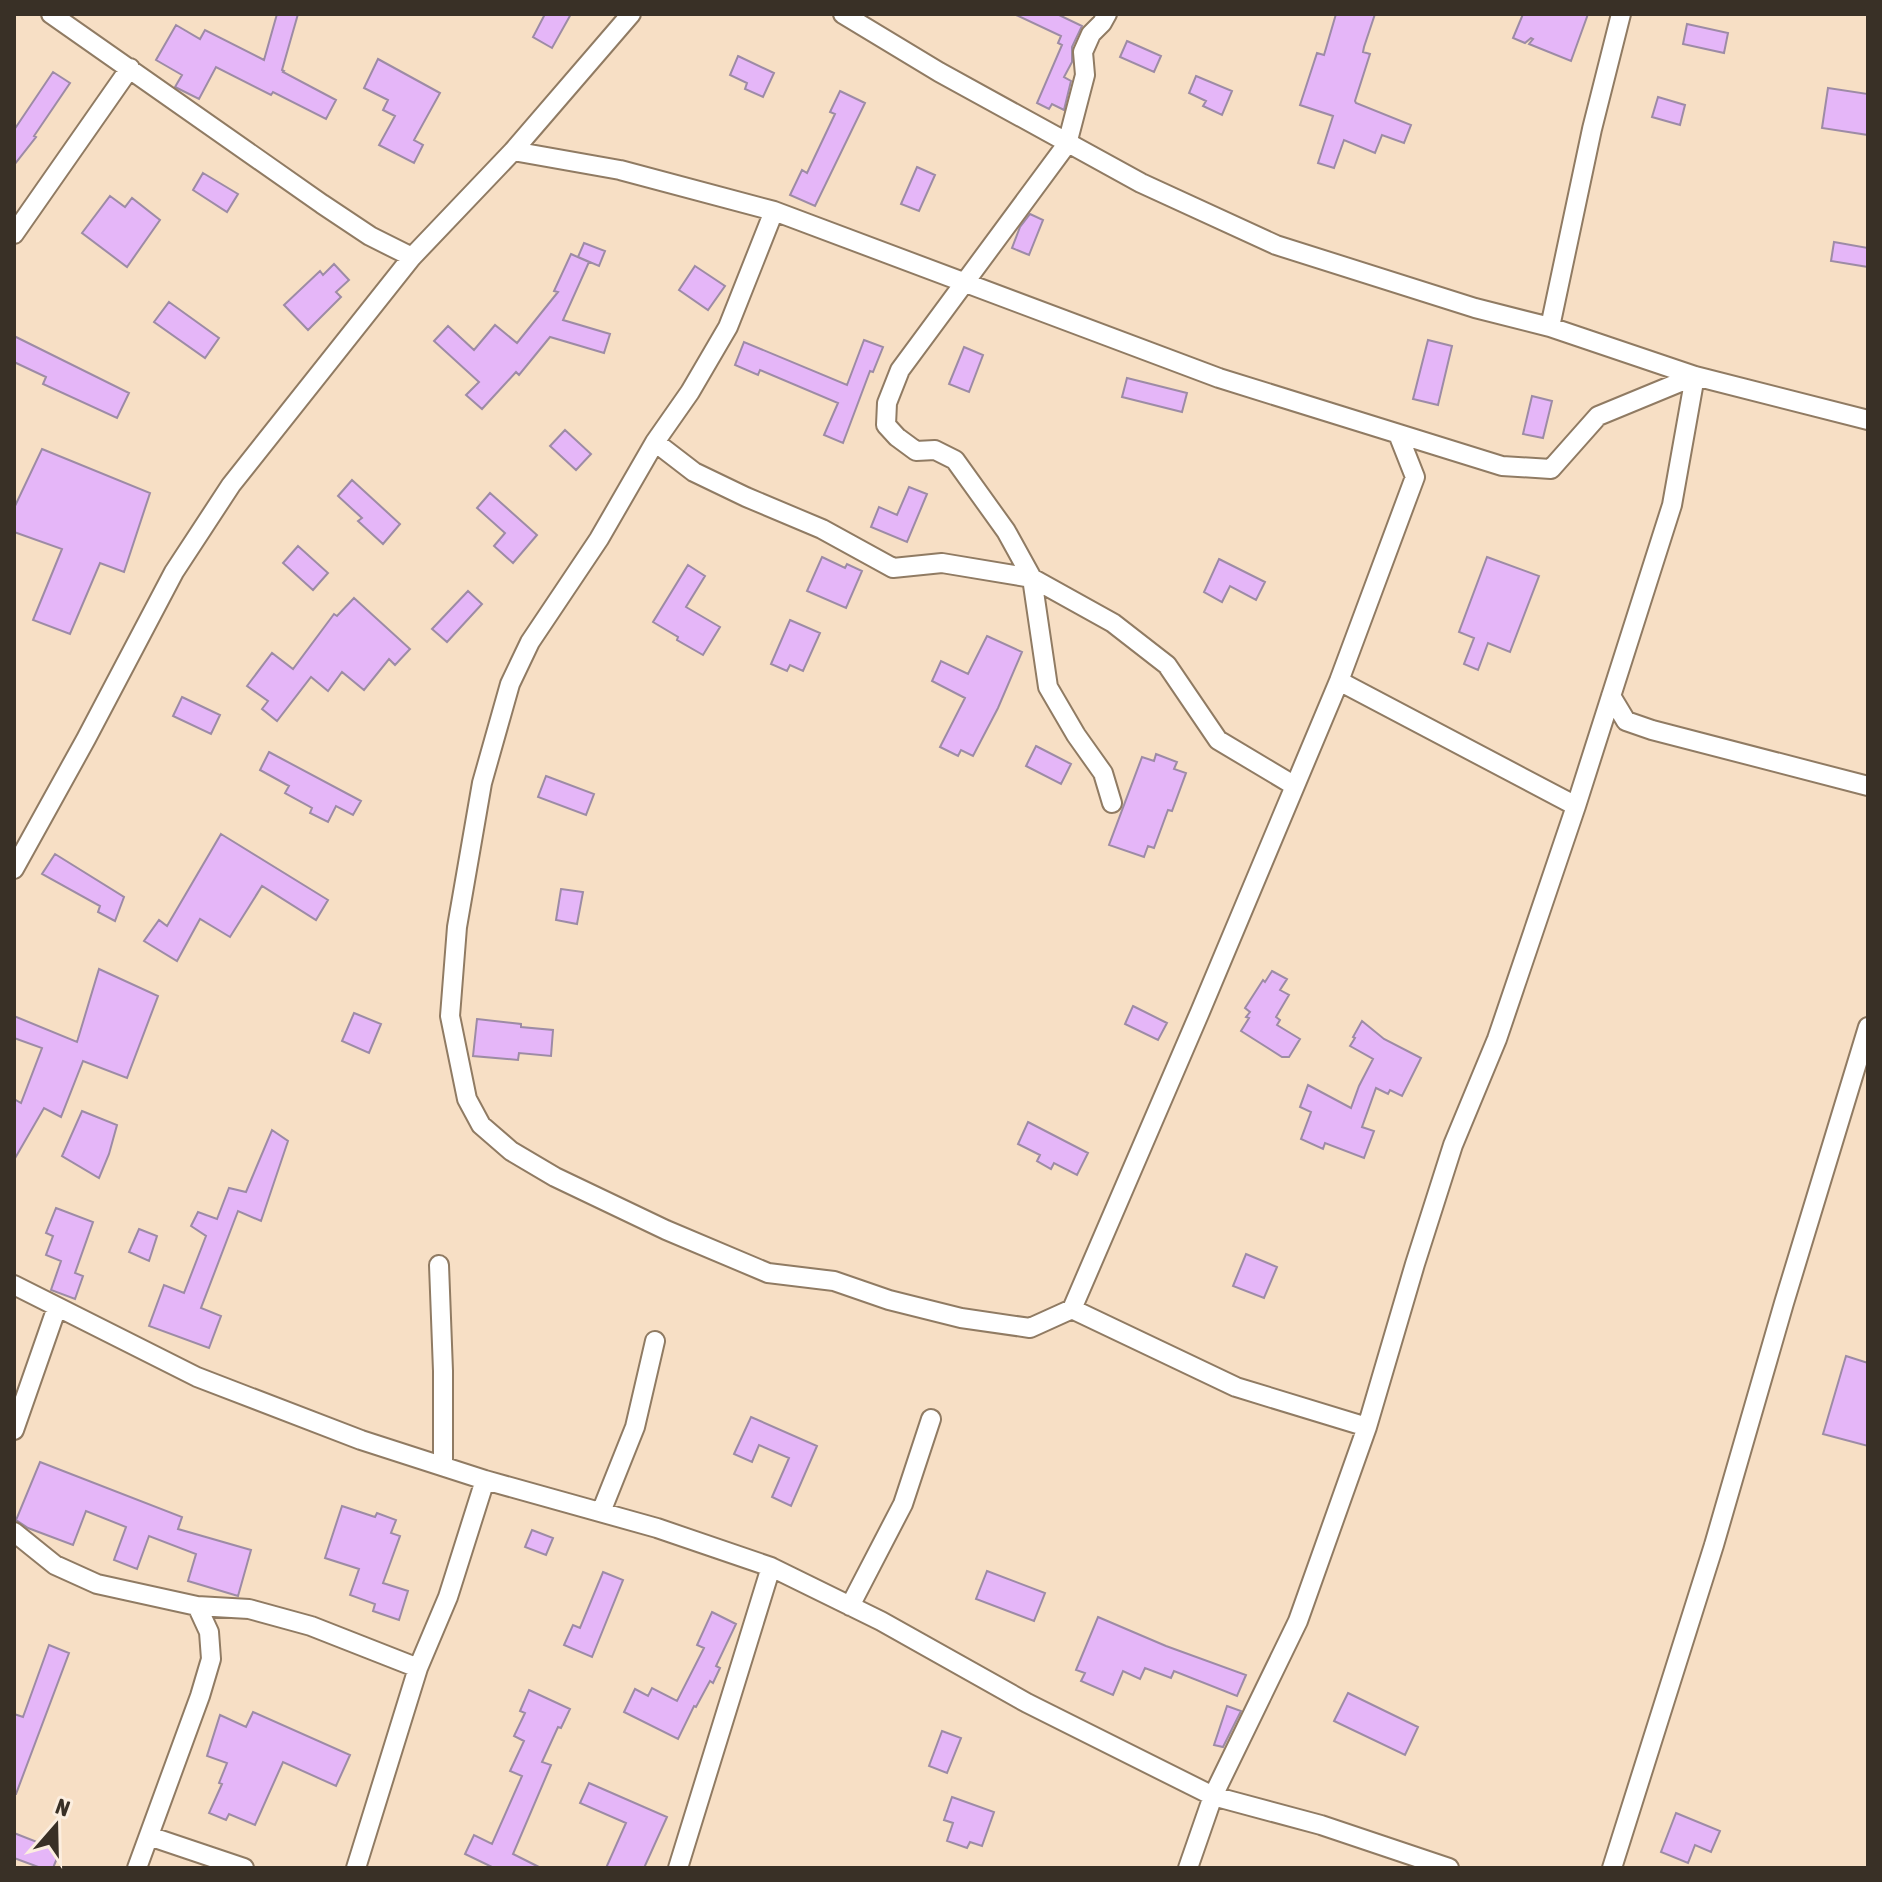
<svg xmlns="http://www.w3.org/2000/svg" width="1882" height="1882" viewBox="0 0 1882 1882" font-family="'Asap Condensed',sans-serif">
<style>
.building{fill:#e5b6f8;stroke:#9d8ba5;stroke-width:2}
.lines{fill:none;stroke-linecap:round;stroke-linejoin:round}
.minor-casing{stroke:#907b63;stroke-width:22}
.minor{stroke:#fff;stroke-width:18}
</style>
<rect width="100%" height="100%" fill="#f7dfc5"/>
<path class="building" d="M277 14H298L282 70 284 71 283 72 336 100 326 119 273 92 271 95 216 67 199 99 175 87 182 75 156 60 176 25 200 39 205 30 264 60Z
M545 14H571L552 48 533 37Z
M1014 14H1057L1082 26 1072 47V62L1064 77 1071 81 1064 110 1052 104 1049 109 1037 103 1062 45 1058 43 1061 36Z
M1336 14H1375L1364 47 1363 52 1370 54 1355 101 1356 103 1411 125 1404 143 1382 135 1375 153 1344 140 1334 168 1318 163 1333 116 1300 105 1317 53 1324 55Z
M1523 14H1588L1571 61 1529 44 1533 39 1531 38 1525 43 1513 38Z
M1687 24 1728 33 1724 53 1683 44Z
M1127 41 1161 56 1154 72 1120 57Z
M738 56 774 73 763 97 745 89 747 83 730 75Z
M378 59 440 93 414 140 423 145 414 163 379 145 395 116 383 110 388 100 364 88Z
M53 72 70 83 34 136 36 137 14 165V130Z
M1196 76 1232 91 1222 115 1203 106 1206 101 1189 93Z
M1828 88 1868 94V135L1822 128Z
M840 91 865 103 815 206 790 195 802 170 807 173 835 114 830 112Z
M1658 97 1685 105 1680 125 1652 117Z
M917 167 935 175 919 211 901 204Z
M203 173 238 194 227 212 193 190Z
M110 196 125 207 132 198 160 220 127 267 82 233Z
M1030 214 1043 220 1029 255 1012 248 1020 227Z
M1834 242 1868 248V267L1831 261Z
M584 243 605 251 599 266 578 257Z
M571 254 589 262 563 320 610 334 604 353 550 337 519 375 516 372 482 409 466 395 479 382 434 341 448 326 474 350 495 325 517 343 558 292 554 291Z
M334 264 349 280 336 292 341 297 308 330 284 305 320 271 323 275Z
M695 266 725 286 708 310 679 290Z
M169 302 219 338 205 358 154 322Z
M14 336 129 393 117 418 43 384 46 377 14 362Z
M864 340 883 347 873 372 870 371 843 443 824 435 838 403 760 370 758 375 735 365 744 342 847 385Z
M1428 340 1452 346 1438 405 1413 399Z
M964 347 983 355 969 392 949 384Z
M1127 378 1187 393 1182 412 1122 397Z
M1532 396 1552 401 1543 438 1523 434Z
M565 430 591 454 576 470 550 446Z
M42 449 150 493 124 572 100 563 70 634 33 620 62 549 14 532V508Z
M352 480 400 524 383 544 358 521 362 518 338 496Z
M909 487 927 494 907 542 871 527 879 507 897 515Z
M490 493 537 535 513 563 494 546 505 533 477 508Z
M298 546 328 573 313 590 283 563Z
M822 557 845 568 847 564 862 571 846 608 807 591Z
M1487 557 1539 576 1510 652 1488 643 1478 670 1464 664 1474 638 1459 632Z
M1219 559 1265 582 1256 600 1230 586 1222 602 1204 592Z
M688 565 705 576 686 607 720 627 703 655 677 640 678 637 653 622Z
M468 591 482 604 447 642 432 629Z
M354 598 410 649 395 665 389 659 364 690 342 672 328 691 311 677 277 721 262 709 268 701 247 686 272 653 293 669 334 614 337 616Z
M790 620 820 633 803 671 790 665 787 671 771 664Z
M987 636 1022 652 998 708 973 756 961 750 958 756 940 747 965 698 932 681 941 661 968 674Z
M182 697 220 715 211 734 173 716Z
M1036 746 1071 764 1061 784 1026 766Z
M269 752 361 801 353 815 336 806 328 822 310 813 312 808 285 793 289 786 260 770Z
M1156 754 1177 762 1174 769 1186 773 1172 811 1168 810 1154 848 1148 846 1144 857 1109 845 1142 757 1154 761Z
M546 776 594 794 586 815 538 797Z
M221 834 328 900 316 920 262 886 230 937 200 919 177 961 144 941 159 920 167 926Z
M55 854 124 897 115 921 98 912 100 906 42 874Z
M561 889 583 892 577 924 556 920Z
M99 969 158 996 127 1078 83 1061 61 1117 44 1108 14 1160V1099L21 1103 42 1048 14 1038V1016L77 1042Z
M1272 971 1287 979 1280 990 1289 995 1276 1017 1280 1020 1277 1025 1300 1039 1289 1057H1282L1241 1031 1249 1018 1246 1017 1250 1012 1245 1008 1263 980 1265 982Z
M1133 1006 1167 1023 1158 1040 1125 1024Z
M354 1013 381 1024 369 1053 342 1041Z
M477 1019 521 1024V1027L553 1030 551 1056 519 1053 518 1060 473 1056Z
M1362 1021 1384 1039 1421 1058 1402 1096 1390 1090 1388 1094 1376 1088 1362 1127 1374 1131 1364 1158 1325 1143 1323 1149 1301 1139 1311 1112 1300 1107 1308 1085 1351 1108 1359 1086 1373 1059 1350 1046 1355 1038 1353 1037Z
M82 1111 117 1125 109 1154 99 1178 62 1156Z
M1028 1122 1088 1153 1077 1175 1054 1163 1051 1169 1037 1161 1040 1155 1018 1144Z
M272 1130 288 1141 261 1221 238 1211 201 1308 221 1316 209 1348 149 1326 164 1285 184 1293 206 1236 191 1226 198 1212 217 1219 229 1188 246 1192Z
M56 1208 93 1222 75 1273 83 1276 75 1299 51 1290 61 1261 46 1255 53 1236 46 1233Z
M139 1229 157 1236 149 1261 129 1252Z
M1246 1254 1277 1267 1264 1298 1233 1286Z
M1846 1356 1868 1363V1446L1823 1434Z
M751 1417 817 1446 791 1506 772 1497 789 1458 759 1445 752 1462 734 1454Z
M40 1462 182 1517 178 1529 251 1550 238 1596 188 1581 196 1554 149 1536 137 1569 114 1560 126 1527 86 1511 73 1545 28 1528 16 1520Z
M342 1506 375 1517 377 1513 396 1520 391 1533 400 1536 383 1583 408 1591 399 1620 373 1611 375 1604 350 1595 359 1569 325 1558Z
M532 1530 553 1538 546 1555 525 1547Z
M987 1571 1045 1593 1034 1621 976 1599Z
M603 1572 623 1580 592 1657 564 1645 573 1625 580 1628Z
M712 1612 736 1624 716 1666 720 1668 713 1683 710 1681 696 1707 694 1706 678 1739 624 1712 635 1689 648 1696 652 1688 677 1701 704 1648 697 1645Z
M1098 1617 1166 1646 1246 1675 1237 1696 1174 1671 1171 1678 1145 1668 1140 1679 1123 1671 1113 1695 1081 1681 1085 1673 1076 1670Z
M49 1645 69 1653 16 1794H14V1714L23 1717Z
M529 1690 570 1709 561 1728 558 1727 542 1762 551 1765 513 1854 541 1868H494L465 1854 474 1835 492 1844 522 1776 510 1771 524 1741 514 1736 525 1713 520 1711Z
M1348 1693 1418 1727 1405 1755 1334 1721Z
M1227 1706 1241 1711 1223 1747 1214 1745Z
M253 1712 350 1755 336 1786 283 1762 255 1825 229 1814 226 1820 209 1813 222 1784 219 1783 227 1763 207 1756 220 1715 246 1727Z
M942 1731 961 1738 947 1773 929 1766Z
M589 1783 667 1817 644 1868H606L626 1823 580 1803Z
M952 1797 994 1812 982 1846 970 1842 967 1848 947 1841 953 1823 944 1820Z
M1676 1813 1720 1831 1711 1852 1695 1845 1688 1863 1661 1852Z
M14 1833 60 1851 53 1868H41L14 1858Z"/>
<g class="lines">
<defs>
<path id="minor" d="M51 14 322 204 370 236 412 257
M843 14 939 72 1141 183 1276 245 1475 308 1550 327 1695 376 1868 420
M1107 14 1102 23 1091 34 1083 52 1085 75 1067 144 900 370 887 403 886 425 897 437 916 451 935 450 955 460 1006 531 1032 578 1048 687 1076 735 1103 773 1112 803
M513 151 620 170 774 211 1219 378 1502 466 1551 469 1598 416 1695 376
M774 211 728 327 690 392 655 442 599 539 530 642 510 684 482 783 457 927 450 1016 467 1099 481 1125 511 1151 555 1177 666 1230 768 1273 834 1281 889 1300 961 1318 1030 1328 1072 1309 1236 1387 1367 1427
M14 234 130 68
M1550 327 1592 129 1621 14
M655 442 694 472 746 497 822 529 893 568 942 563 1032 578 1113 623 1167 665 1218 740 1295 786
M1339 681 1576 806
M1611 696 1626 721 1652 730 1868 786
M14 869 86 739 174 572 231 485 412 257 513 151 631 14
M439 1265 443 1371V1466
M14 1285 197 1377 361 1440 485 1480 657 1528 771 1567 881 1621 1027 1703 1213 1796 1321 1825 1449 1868
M1072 1309 1200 1012 1339 681 1415 477 1398 434
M14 1430 57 1307
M601 1512 635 1427 655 1341
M14 1532 55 1565 97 1584 197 1606 249 1609 311 1626 418 1668
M850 1606 903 1504 931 1419
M149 1836 244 1868
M137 1868 200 1696 211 1659 209 1632 197 1606
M356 1868 418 1668 448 1597 485 1480
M678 1868 771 1567
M1188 1868 1213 1796 1298 1621 1367 1427 1415 1264 1453 1145 1497 1039 1576 806 1672 505 1695 376
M1612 1868 1714 1545 1784 1303 1868 1027"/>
</defs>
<use href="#minor" class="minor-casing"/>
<use href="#minor" class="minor"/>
</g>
<rect width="1882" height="1882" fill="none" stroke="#393026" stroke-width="32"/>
<g transform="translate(56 1826) rotate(20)" stroke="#fceedf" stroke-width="6" paint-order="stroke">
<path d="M0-6L14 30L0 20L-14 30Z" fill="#393026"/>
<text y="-12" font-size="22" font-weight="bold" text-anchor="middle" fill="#393026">N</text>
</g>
</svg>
